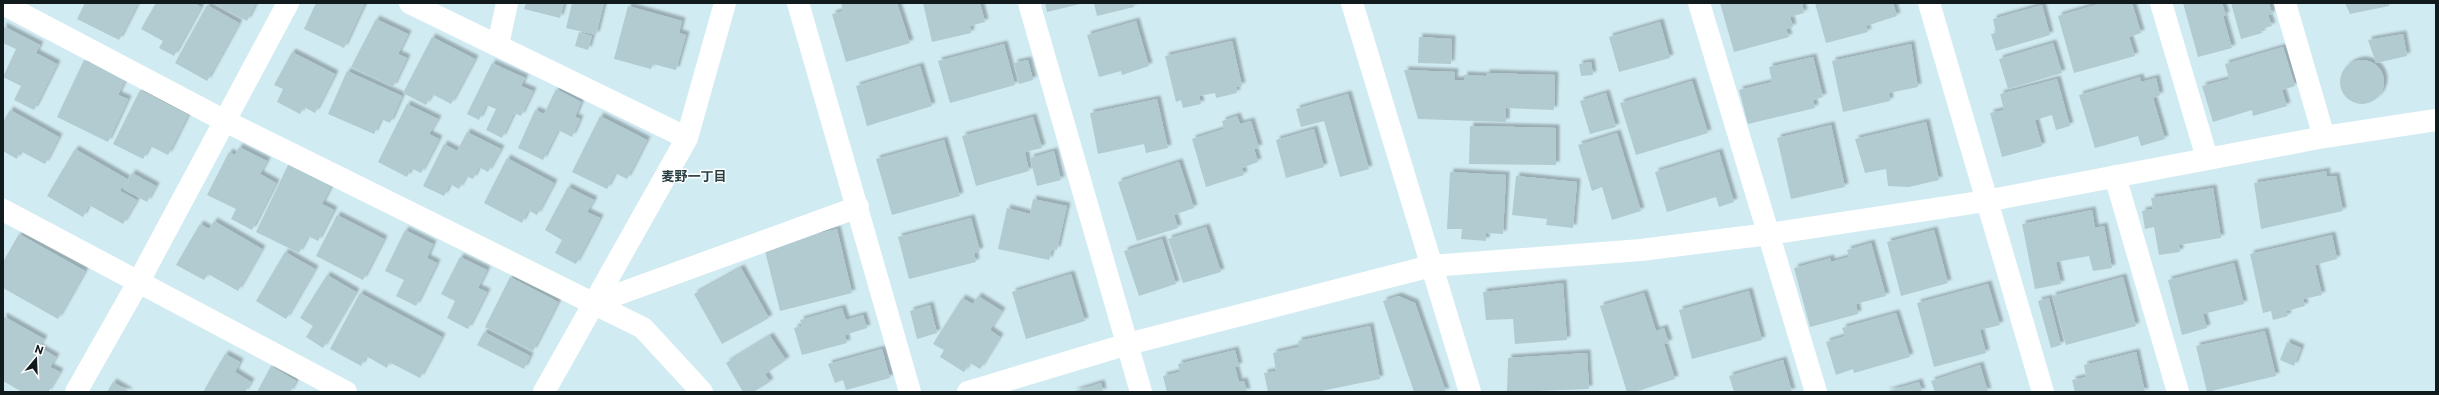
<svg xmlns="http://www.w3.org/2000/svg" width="2439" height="395" viewBox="0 0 2439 395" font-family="Commissioner,'Noto Sans JP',sans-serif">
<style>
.building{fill:#b1cbd1;filter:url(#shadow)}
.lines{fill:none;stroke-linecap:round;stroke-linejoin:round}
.minor{stroke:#fff;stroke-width:22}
.labels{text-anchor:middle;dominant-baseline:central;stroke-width:3;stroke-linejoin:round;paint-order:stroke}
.neighbourhood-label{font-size:13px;font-weight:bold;fill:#283e43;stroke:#fff}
</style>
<defs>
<filter id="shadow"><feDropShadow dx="3.5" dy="-3.5" stdDeviation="1" flood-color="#0004"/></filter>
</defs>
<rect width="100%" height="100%" fill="#d1ebf2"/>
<path class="building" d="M85 3H138L119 40 77 19Z
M156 3H194L201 7 174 56 159 48 163 41 141 29Z
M212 3H256L247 21Z
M316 3H359L364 5 344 48 304 29Z
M526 3H564L560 18 524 9Z
M572 3H604L596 35 566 28Z
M841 3H897L910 43 846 62 832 14 843 11Z
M923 3H980L985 22 970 26 971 33 932 42Z
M1045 3H1080V4L1047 12Z
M1094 3H1133L1134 7 1097 16Z
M1720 3H1802L1804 13 1790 17 1793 27 1786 29 1789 37 1734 52Z
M1815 3H1893L1897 16 1866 26 1868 32 1826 43Z
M2102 3H2132L2141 33 2129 37 2135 56 2074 73 2058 16Z
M2183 3H2222L2226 15 2223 16 2232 48 2198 57Z
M2231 3H2269L2272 14 2268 15 2272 26 2261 29 2262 33 2241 39Z
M2345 3H2389V6L2350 14Z
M207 5 239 23 207 81 175 63Z
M2042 5 2050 35 1996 51 1991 34 1996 33 1993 19Z
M628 6 682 21 679 33 686 35 676 70 653 64 651 69 614 59Z
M376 19 408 34 398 54 407 58 393 87 351 67Z
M1136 21 1149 66 1122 75 1121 71 1099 77 1087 35Z
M1660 22 1670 58 1619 72 1609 37Z
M3 26 40 45 36 53 57 64 34 110 14 100 21 86 3 77 16 49 3 43Z
M579 32 592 36 588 50 575 46Z
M2403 34 2407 56 2376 63 2368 40Z
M432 37 475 59 451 104 432 94 426 105 403 93Z
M1419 37 1452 39 1451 64 1418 63Z
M1232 41 1242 86 1236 87 1237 93 1216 98 1215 93 1199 96 1201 104 1183 108 1181 100 1176 102 1165 56Z
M2053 43 2062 73 2008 89 1999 59Z
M1004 44 1015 85 950 103 938 61Z
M1911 44 1918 87 1889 93 1890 101 1843 112 1832 61Z
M2283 47 2295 86 2282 90 2287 106 2253 116 2252 110 2213 122 2202 86 2229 79 2225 64Z
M292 52 335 74 315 113 304 107 300 114 277 102 283 89 274 85Z
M1813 57 1823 97 1813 100 1815 108 1748 124 1739 90 1772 82 1769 67Z
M84 60 125 80 118 95 128 99 108 142 57 117Z
M1028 60 1033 80 1019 84 1014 63Z
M2340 82a22 22 0 1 1 44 0a22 22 0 1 1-44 0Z
M1591 62 1593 75 1581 76 1579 64Z
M492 63 525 78 521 86 533 91 521 116 514 113 502 138 486 130 496 109 486 105 479 120 467 114Z
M920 66 932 106 867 126 856 86Z
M1404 70 1455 72 1454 80H1464V75L1486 76V73L1555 75 1554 110 1506 108V122L1418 119Z
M347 71 402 96 390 123 381 119 374 134 328 114Z
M2140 77 2141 82 2156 78 2160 95 2153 98 2165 139 2141 146 2138 136 2095 148 2079 95Z
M2057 79 2070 126 2056 130 2052 115 2035 120 2042 146 2002 157 1990 113 2004 110 2000 94Z
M1692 81 1708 133 1636 155 1620 103Z
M556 89 581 102 575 117 580 119 572 137 558 130 543 160 518 148 535 110 544 114Z
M140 90 188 115 168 155 150 146 143 159 113 144Z
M1606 93 1616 127 1590 134 1580 101Z
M1348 94 1369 169 1340 177 1324 121 1301 127 1296 109Z
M1157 99 1168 148 1146 153 1144 144 1098 154 1090 113Z
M407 104 438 119 429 134 439 139 421 173 411 168 407 177 378 162Z
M10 110 59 137 45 164 20 151 17 159 3 151V122Z
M600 116 647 140 627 179 615 173 607 189 572 172Z
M1237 116 1240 124 1251 121 1259 148 1254 149 1258 162 1242 168 1244 175 1206 187 1192 139 1224 129 1222 121Z
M1033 117 1042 148 1025 152 1029 171 976 186 962 136Z
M1926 122 1939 180 1909 187 1888 186 1886 169 1865 173 1855 139Z
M1831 125 1845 187 1791 199 1777 138Z
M1470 126 1556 128V165L1469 164Z
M1314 129 1324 167 1286 178 1276 140Z
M467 132 501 149 488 172 479 167 473 179 466 176 459 189 450 184 444 196 423 186 444 144 457 151Z
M1617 133 1641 211 1612 220 1602 187 1592 191 1578 145Z
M944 140 960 196 892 215 876 159Z
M239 147 267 161 260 174 276 183 252 230 231 219 236 209 207 195 229 152 235 155Z
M75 149 127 179 120 191 137 200 123 224 89 205 83 217 47 196Z
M1054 151 1061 180 1037 186 1030 158Z
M1719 152 1734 202 1719 207 1716 197 1667 212 1655 172Z
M507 158 554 183 537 215 528 210 522 223 484 203Z
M1179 162 1194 208 1174 215 1178 228 1137 241 1118 182Z
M289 163 332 184 322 204 334 210 318 241 308 236 299 253 256 232Z
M2327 171 2326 177 2336 176 2343 211 2261 229 2254 183Z
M1450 172 1506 175 1503 234 1486 233V241L1461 239 1462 229H1447Z
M132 173 156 186 147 202 123 189Z
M1516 176 1577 182 1573 228 1546 225 1547 219 1512 215Z
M568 187 594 200 587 212 600 218 576 264 555 253 562 240 545 230Z
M2213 188 2221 238 2179 245 2180 252 2159 255 2154 227 2145 229 2142 211 2153 209 2151 198Z
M1033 199 1067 206 1057 250 1052 249 1049 260 998 249 1007 208 1030 214Z
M2092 210 2095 228 2104 226 2112 268 2093 271 2089 256 2056 262 2061 284 2035 289 2022 224Z
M337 215 384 239 363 280 316 256Z
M971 218 980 251 974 253 976 262 909 279 898 237Z
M214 221 262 249 238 291 208 274 204 280 176 265 200 224 209 229Z
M1206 227 1221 272 1183 283 1168 239Z
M837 229 852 293 780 311 764 247Z
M405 230 433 244 427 258 437 263 416 306 396 296 404 280 385 271Z
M1934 230 1948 283 1901 296 1887 242Z
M19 234 85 271 58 319 3 288V262Z
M2332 235 2337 259 2315 265 2322 295 2303 299 2305 306 2286 311 2288 316 2273 320 2271 311 2263 313 2250 254Z
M1162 239 1176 284 1139 296 1124 251Z
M1871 243 1886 296 1856 304 1858 314 1810 327 1794 268 1831 258V262L1849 257 1847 250Z
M285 252 315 269 286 319 256 301Z
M460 257 487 270 478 288 487 292 468 329 447 318 455 301 441 294Z
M2234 263 2244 304 2203 314 2207 328 2182 335 2168 280Z
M741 268 769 318 722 344 694 294Z
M1071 274 1085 321 1026 339 1012 292Z
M327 275 356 292 323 348 306 337 313 326 300 318Z
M510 277 558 302 533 351 485 327Z
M2123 277 2136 326 2066 345 2052 296Z
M1563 283 1567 340 1515 344 1513 319 1486 320 1483 292Z
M1988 284 2000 325 1980 330 1986 353 1934 367 1917 303Z
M1749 291 1762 340 1692 359 1679 310Z
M360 293 442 337 420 378 389 362 387 368 366 356 361 366 330 349Z
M1644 293 1656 331 1664 328 1669 343 1664 344 1675 379 1635 392H1627L1600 306Z
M978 296 1002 311 990 330 1000 337 980 369 970 363 964 372 940 357 944 350 933 344 962 298 973 304Z
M1398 296 1415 303 1446 392H1414L1383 301Z
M2049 298 2061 345 2051 348 2038 301Z
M930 305 937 333 917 339 910 311Z
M842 308 846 320 863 315 867 328 845 335 847 343 802 355 794 328 802 326 800 320Z
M1896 313 1910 357 1854 373 1853 369 1836 375 1826 342 1845 336 1842 328Z
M3 316 44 339 39 347 56 357 50 367 60 372 48 392H22L3 381Z
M1370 326 1380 379 1316 392H1268L1264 373 1276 371 1273 353 1299 347 1298 341Z
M2265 331 2276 376 2207 392 2196 346Z
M484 332 530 356 524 369 477 345Z
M770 336 786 360 765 374 770 382 753 392H743L726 363Z
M2287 342 2301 348 2294 366 2280 360Z
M882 349 890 378 846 390 843 380 835 383 828 364Z
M1235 350 1239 366 1235 367 1239 382 1244 381 1247 392H1167L1163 376 1180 372 1178 364Z
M2136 352 2145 392H2075L2072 380 2086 377 2084 365Z
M1587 353 1589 389 1507 392 1508 358Z
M225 354 240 362 235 372 251 382 245 392H203Z
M1783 360 1792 392H1734L1729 376Z
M1980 365 1988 392H1935L1931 381Z
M271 366 296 381 290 392H257Z
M113 382 130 392H107Z
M1919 382 1922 392H1885Z
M1101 383 1103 392H1072Z"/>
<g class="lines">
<path class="minor" d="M410 3 687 138
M798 3 910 392
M1029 3 1141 392
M1352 3 1470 392
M1699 3 1816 392
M1929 3 2043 392
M2161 3 2207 158
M2285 3 2324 137
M3 4 225 121 643 328 702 392
M498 45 507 3
M2115 176 2178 392
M3 210 346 392
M594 303 858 207
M76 392 139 281 288 3
M544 392 687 138 725 3
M968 392 1128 344 1431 266 1641 250 1769 234 1986 201 2324 137 2436 120"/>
</g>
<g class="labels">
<g class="neighbourhood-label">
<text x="694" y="176">麦野一丁目</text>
</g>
</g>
<rect width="2439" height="395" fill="none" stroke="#111b1d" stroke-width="8"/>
<g transform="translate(36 359) rotate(19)" stroke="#ffffff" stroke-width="3" paint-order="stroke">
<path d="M0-3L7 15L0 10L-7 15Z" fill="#111b1d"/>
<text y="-6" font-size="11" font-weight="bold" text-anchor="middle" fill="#111b1d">N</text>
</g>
</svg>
